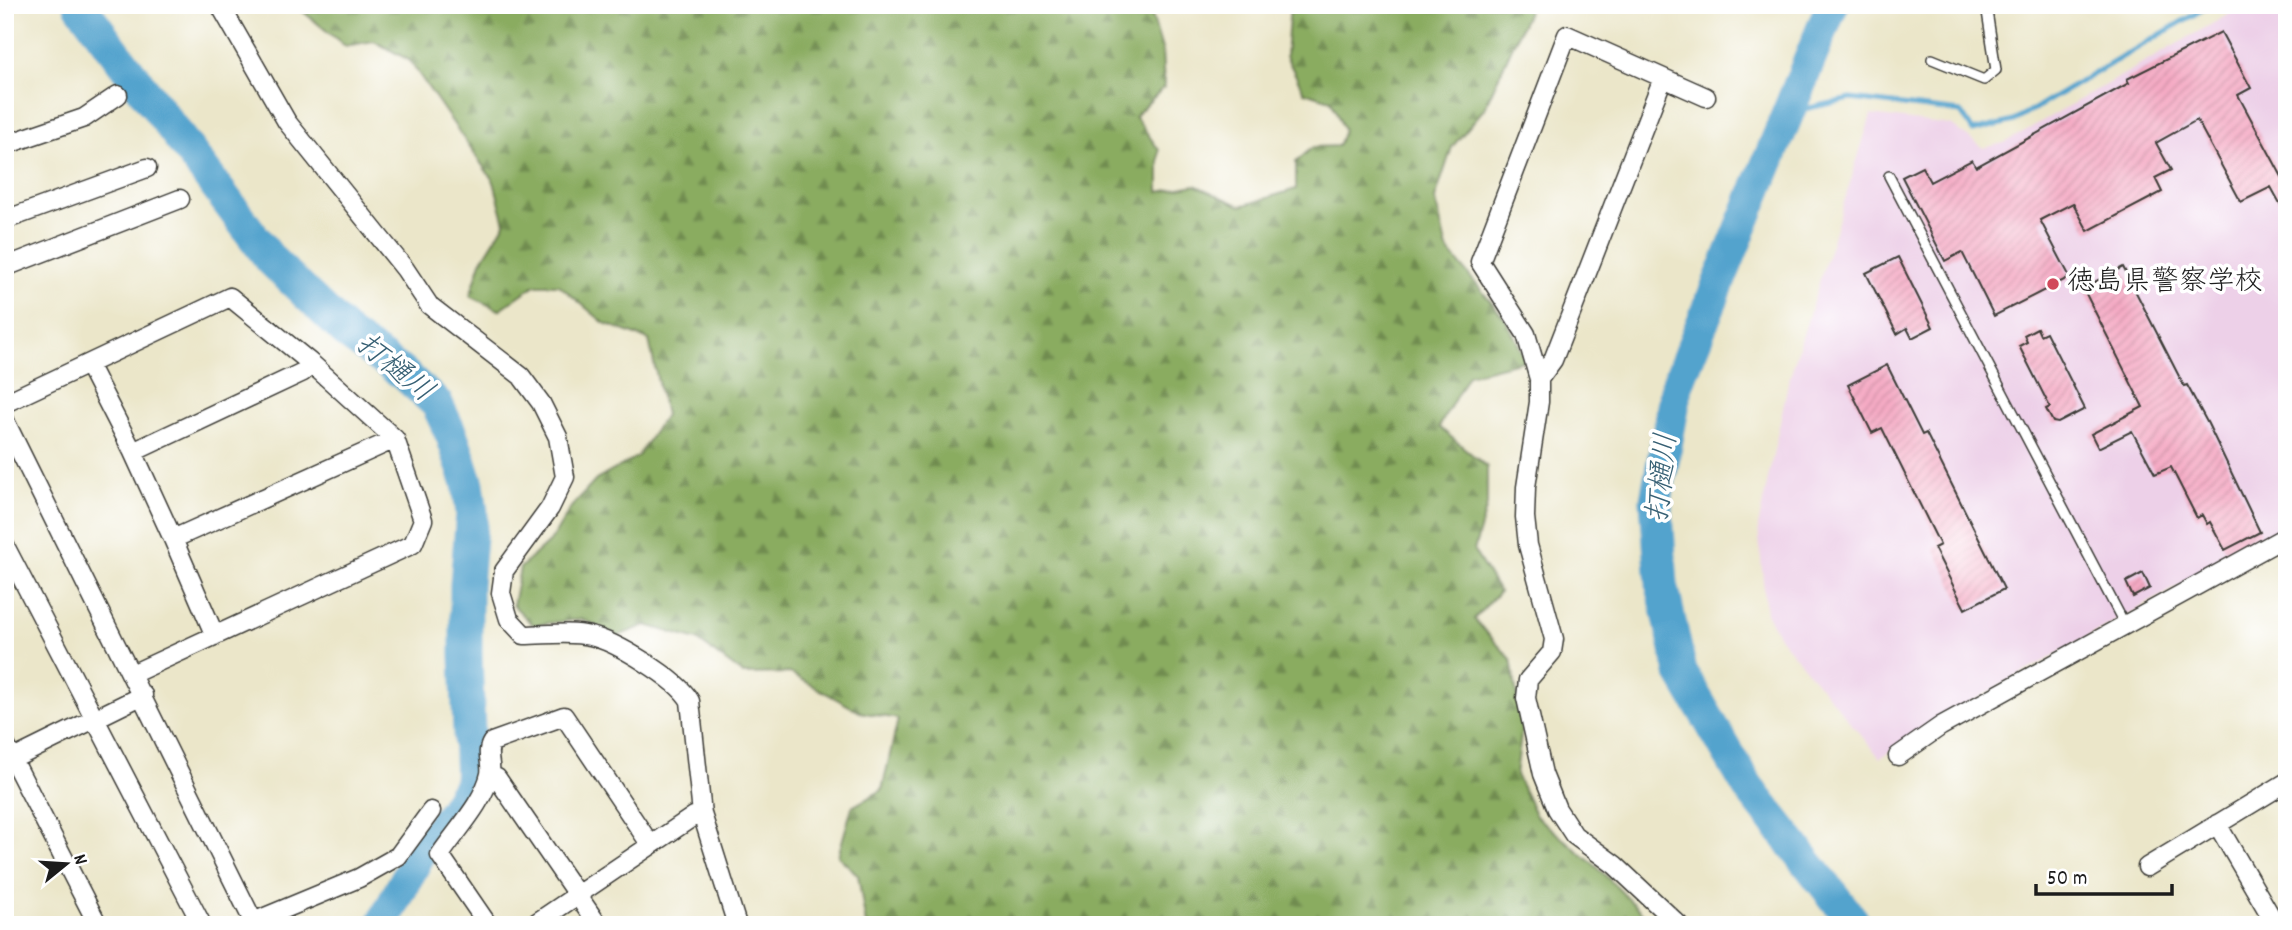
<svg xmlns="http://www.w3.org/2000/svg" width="2292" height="930" viewBox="0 0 2292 930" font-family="Dekko,'Klee One',sans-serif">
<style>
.built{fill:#edd0e8}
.forest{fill:url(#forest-firs);stroke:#53643e;stroke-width:2}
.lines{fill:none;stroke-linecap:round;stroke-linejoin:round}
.stream{stroke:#52a3cd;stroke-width:5}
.river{stroke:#52a3cd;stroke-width:33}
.building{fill:url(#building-hatch)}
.service-casing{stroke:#3b3a36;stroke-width:12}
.minor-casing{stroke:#3b3a36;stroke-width:21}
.service{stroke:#fff;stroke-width:9}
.minor{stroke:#fff;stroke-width:18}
.poi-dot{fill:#d1495b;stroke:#fff;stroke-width:2.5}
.labels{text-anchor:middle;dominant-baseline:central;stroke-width:7;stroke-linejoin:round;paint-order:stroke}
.poi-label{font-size:28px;fill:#1c1c1c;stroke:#fff;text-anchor:start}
.water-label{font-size:30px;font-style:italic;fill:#376074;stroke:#fff}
</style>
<defs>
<pattern id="forest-firs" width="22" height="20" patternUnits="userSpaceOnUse" patternTransform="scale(1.75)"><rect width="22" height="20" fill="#8aac61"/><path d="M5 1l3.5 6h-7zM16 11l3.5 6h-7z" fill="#708b4f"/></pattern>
<pattern id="building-hatch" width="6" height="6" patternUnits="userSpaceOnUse" patternTransform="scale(1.75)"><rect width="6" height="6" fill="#f5aac4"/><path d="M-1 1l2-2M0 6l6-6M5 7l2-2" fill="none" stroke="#d192a8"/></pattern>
</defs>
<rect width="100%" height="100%" fill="#fff"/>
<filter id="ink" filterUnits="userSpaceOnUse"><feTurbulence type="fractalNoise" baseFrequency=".0143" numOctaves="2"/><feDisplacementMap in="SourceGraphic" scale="14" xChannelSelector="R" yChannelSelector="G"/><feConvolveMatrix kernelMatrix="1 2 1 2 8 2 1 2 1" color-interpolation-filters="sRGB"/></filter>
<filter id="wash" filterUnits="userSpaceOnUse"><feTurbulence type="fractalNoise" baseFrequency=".00686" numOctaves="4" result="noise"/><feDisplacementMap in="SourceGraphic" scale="28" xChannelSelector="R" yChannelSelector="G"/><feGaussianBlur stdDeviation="1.57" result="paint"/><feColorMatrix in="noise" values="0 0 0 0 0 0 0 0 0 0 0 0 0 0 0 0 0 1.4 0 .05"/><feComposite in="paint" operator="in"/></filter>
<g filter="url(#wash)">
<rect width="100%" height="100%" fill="#ebe6c9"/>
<path class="built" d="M2245 5H2278L2287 22V526L1943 717 1880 758 1780 638 1766 613 1758 527 1788 383 1871 115 1951 125 1983 148 2004 143Z"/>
<path class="forest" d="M295 5H1149L1162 49 1164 87 1135 116 1159 150V192L1195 185 1241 206 1296 189V162L1313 147 1338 146 1344 130 1331 100 1304 92 1286 56 1290 5H1531L1484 109 1452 147 1435 199 1447 249 1507 321 1526 360 1468 375 1439 427 1487 467V505L1474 551 1499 592 1474 619 1511 659 1522 727 1516 775 1536 816 1598 868 1654 925H866L858 875 838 856 852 807 882 790 898 719 860 712 790 673 743 674 697 640 646 625 618 636 582 619 533 625 513 605 520 568 552 539 571 507 596 480 638 456 665 415 649 340 604 323 559 285H535L499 310 470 296 481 262 505 223 494 182 409 60 374 41 345 46Z"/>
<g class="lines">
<path class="stream" d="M1790 112 1851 99 1961 112 1973 131 2014 121 2210 5"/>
<path class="river" d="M80 5 271 260 349 335 405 375 437 404 452 436 468 484 472 513 466 585V655L471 782 452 813 421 851 382 925
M1832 5 1677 385 1656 500 1662 585 1681 672 1748 787 1856 925"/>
</g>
<g id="blocks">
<path class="building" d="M2221 32 2251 88 2238 95 2287 186V216L2271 187 2241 202 2197 120 2156 143 2171 170 2155 178 2162 192 2088 231 2073 203 2040 220 2070 277 1994 316 1962 252 1945 261 1902 177 1922 167 1930 182 1972 160 1976 167 2129 83 2127 79Z
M1898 257 1933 327 1912 338 1907 328 1897 334 1866 273Z
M2123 267 2184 386 2187 385 2208 424 2260 532 2225 550 2210 522 2207 524 2202 515 2197 518 2171 467 2155 474 2132 431 2098 448 2091 434 2143 407 2083 288Z
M2037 328 2040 335 2046 332 2085 409 2058 423 2053 422 2046 409 2050 407 2019 346 2027 342 2024 335Z
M1887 365 1922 435 1926 433 2004 589 1965 609 1934 548 1940 545 1882 428 1872 433 1848 385Z
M2143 573 2150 588 2133 597 2126 582Z"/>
</g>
</g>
<g filter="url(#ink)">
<use href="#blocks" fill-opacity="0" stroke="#3b3a36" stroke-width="2"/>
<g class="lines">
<defs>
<path id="service" d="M1932 59 1984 80 1996 70 1986 5
M1889 176 2125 625"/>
<path id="minor" d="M220 5 287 122 405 269 429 305 521 376 541 403 558 437 565 477 550 508 504 571 501 593 509 619 524 635C545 635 570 631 590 636 615 641 678 679 690 701L702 814 694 816 533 925
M1663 78 1553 360 1539 379V402L1526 487 1525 517 1528 545 1554 639 1552 652 1528 680 1526 698 1543 774 1557 809 1574 835 1615 865 1679 925
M5 145 84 118 118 95
M5 220 147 168
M5 267 180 199
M88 364 133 452 303 372 312 364
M1539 379 1526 334 1480 262 1567 35 1706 97
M5 403 230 297 312 364 395 439 423 520 413 544 132 674
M5 421 255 925
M133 452 173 539 395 439
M173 539 215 636
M5 546 202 925
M5 744 98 925
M1898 756 1941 726 2287 536
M5 763 143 695
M490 775 497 778 598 925
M702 814 737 925
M2217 824 2276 925
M2147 867 2287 782
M253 922 359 878 398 856 431 811
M488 925 440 855C456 831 484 802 490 774 492 762 485 753 492 742L564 716 650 844"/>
</defs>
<use href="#service" class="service-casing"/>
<use href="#minor" class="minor-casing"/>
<use href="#service" class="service"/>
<use href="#minor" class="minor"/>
</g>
</g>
<circle class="poi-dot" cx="2053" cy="284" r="7"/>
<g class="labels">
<g class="poi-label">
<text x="2067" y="284">徳島県警察学校</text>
</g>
<g class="water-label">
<text transform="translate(393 370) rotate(39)">打樋川</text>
<text transform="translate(1665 478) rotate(-84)">打樋川</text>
</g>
</g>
<rect width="2292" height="930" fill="none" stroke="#fff" stroke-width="28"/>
<g transform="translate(66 864) rotate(72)" stroke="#ffffff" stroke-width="5" paint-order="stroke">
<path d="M0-5L12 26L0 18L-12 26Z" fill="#1c1c1c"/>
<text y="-10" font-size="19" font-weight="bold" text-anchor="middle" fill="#1c1c1c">N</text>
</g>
<path d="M2036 884v10h136v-10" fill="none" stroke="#1c1c1c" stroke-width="3.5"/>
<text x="2047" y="884" font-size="21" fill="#1c1c1c" stroke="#ffffff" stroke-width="5" paint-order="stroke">50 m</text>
</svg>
